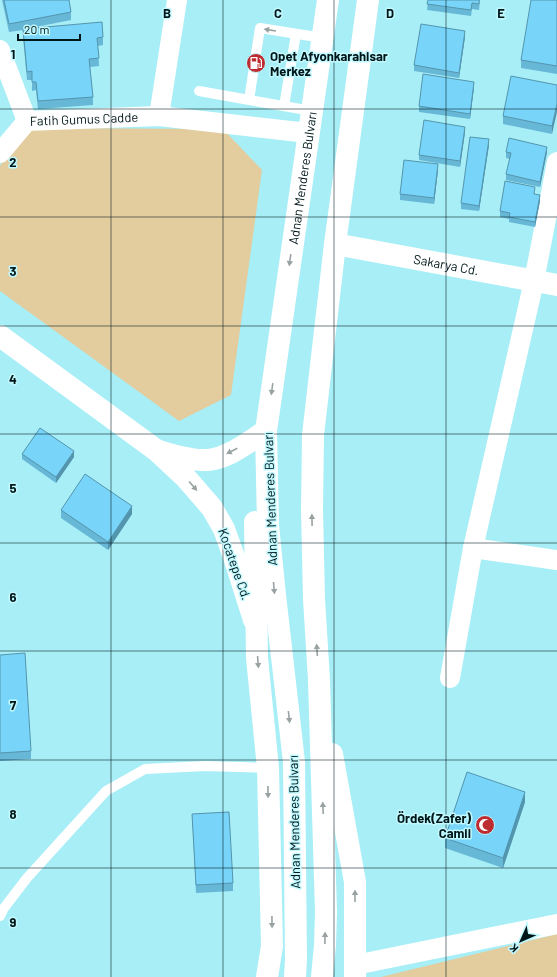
<svg xmlns="http://www.w3.org/2000/svg" width="557" height="977" viewBox="0 0 557 977" font-family="Barlow,sans-serif">
<style>
.green{fill:#e3cc9e}
.lines{fill:none;stroke-linecap:round;stroke-linejoin:round}
.service{stroke:#fff;stroke-width:10}
.minor{stroke:#fff;stroke-width:20}
.secondary{stroke:#fff;stroke-width:22}
.primary{stroke:#fff;stroke-width:22}
.wall{fill:#67b7d6}
.shaded-wall{fill:#5495ae}
.building{fill:#78d5f9;stroke:#5495ae}
.oneway{fill:#99a2a3}
.grid{fill:none;stroke:#00171a;stroke-width:1;stroke-opacity:0.55}
.labels{text-anchor:middle;dominant-baseline:central;stroke-width:3;stroke-linejoin:round;paint-order:stroke}
.poi-label{font-size:13px;font-weight:bold;fill:#00171a;stroke:#c1f9ff;text-anchor:start}
.street-label{font-size:13px;fill:#00171a;stroke:#c1f9ff}
.grid-label{font-size:13px;text-anchor:middle;font-weight:bold;fill:#00171a;stroke:#c1f9ff;stroke-width:3;stroke-linejoin:round;paint-order:stroke}
</style>
<rect width="100%" height="100%" fill="#a7eef6"/>
<path class="green" d="M30 128 223 129 262 170 231 395 179 421 0 291V166L6 154Z
M557 934V977H381Z"/>
<g class="lines">
<path class="service" d="M199 91 249 100
M284 106 296 34
M312 111 249 100 260 28 323 38
M0 916 4 908 27 878 106 791 145 769 205 766 268 768"/>
<g class="minor">
<path d="M0 50 27 121"/>
<path d="M159 116 177 0"/>
<path id="s1" d="M0 153 27 121 159 116 308 133"/>
<path d="M473 548 557 560"/>
<path d="M450 678 473 548 534 281 557 162"/>
<path d="M355 965 557 924"/>
</g>
<g class="secondary">
<path id="s2" d="M335 244 557 285"/>
<path d="M0 336 156 450"/>
<path d="M254 620 234 557 224 529 212 508 186 478 156 450C172 455 191 461 208 460 229 458 248 442 266 431"/>
</g>
<g class="primary">
<path d="M255 522 257 658 268 768 272 946 267 977"/>
<path d="M332 754 355 882V977"/>
<path id="s3" d="M295 977 296 959 294 762 275 595 268 525 266 431 328 0"/>
<path d="M322 977 325 945 326 912 319 680 314 599 312 510 313 435 335 244 368 0"/>
</g>
</g>
<path class="wall" d="M2 0H69L71 12V20L31 28 103 37V45L98 46 99 66 90 67 93 97V105L38 109 36 90 32 91V80H27L23 37V30L9 32Z
M428 0H480L479 10 472 9 471 16 427 10Z
M557 0V74L521 68V60Z
M465 37 459 78 414 71V65Z
M557 85 552 134 503 124V116Z
M474 87 470 119 419 112V106Z
M465 132 460 167 419 160V155Z
M489 145 479 211 461 209V203Z
M506 152H547L540 187 506 180V174L510 159 506 158Z
M438 170 434 204 400 200V194Z
M535 193V195L540 201 535 227 509 222V219L500 217V211Z
M22 454 74 457 56 483 22 459Z
M61 510 132 514 108 550 61 518Z
M0 655 31 751V759L0 761Z
M525 802 503 868 445 848V838Z
M192 814 233 883V891L196 893Z"/>
<path class="shaded-wall" d="M465 31V37L459 78V73Z
M474 82V87L470 119V114Z
M557 104V112L552 134V126Z
M465 127V132L460 167V161Z
M489 139V145L479 211V206Z
M547 147V152L540 187V182Z
M438 164V170L434 204V198Z
M540 195V201L535 227V222Z
M74 451V457L56 483V477Z
M132 506V514L108 550V542Z
M525 792V802L503 868V858Z"/>
<path class="building" d="M4 0H69L71 12 9 24Z
M428 0H479V4L472 3 471 10 427 4Z
M531 0H557V66L521 60Z
M102 22 103 37 97 38 99 58 89 59 93 97 38 101 36 82H32V71L27 72 23 29Z
M421 24 465 31 459 73 414 65Z
M423 74 474 82 470 114 419 106Z
M511 76 557 85V104L552 126 503 116Z
M424 120 465 127 460 161 419 155Z
M470 137 489 139 479 206 461 203Z
M509 138 547 147 540 182 506 174 511 153 506 152Z
M404 160 438 164 434 198 400 194Z
M505 181 535 187 534 194 540 195 535 222 509 217 510 213 500 211Z
M40 428 74 451 56 477 22 454Z
M85 474 132 506 108 542 61 510Z
M25 653 31 751 0 753V655Z
M467 772 525 792 503 858 445 838Z
M229 812 233 883 196 885 192 814Z"/>
<defs><path id="oneway-solid" d="M-6-.8H1V-3.2L6.5 0L1 3.2V.8H-6Z"/></defs>
<g class="oneway">
<use href="#oneway-solid" transform="translate(270 30) rotate(-171)"/>
<use href="#oneway-solid" transform="translate(290 260) rotate(98)"/>
<use href="#oneway-solid" transform="translate(272 389) rotate(98)"/>
<use href="#oneway-solid" transform="translate(232 451) rotate(153)"/>
<use href="#oneway-solid" transform="translate(193 486) rotate(49)"/>
<use href="#oneway-solid" transform="translate(312 520) rotate(-91)"/>
<use href="#oneway-solid" transform="translate(274 588) rotate(85)"/>
<use href="#oneway-solid" transform="translate(317 650) rotate(-94)"/>
<use href="#oneway-solid" transform="translate(258 662) rotate(86)"/>
<use href="#oneway-solid" transform="translate(289 717) rotate(84)"/>
<use href="#oneway-solid" transform="translate(268 792) rotate(89)"/>
<use href="#oneway-solid" transform="translate(323 808) rotate(-92)"/>
<use href="#oneway-solid" transform="translate(355 896) rotate(-90)"/>
<use href="#oneway-solid" transform="translate(272 922) rotate(89)"/>
<use href="#oneway-solid" transform="translate(325 938) rotate(-89)"/>
</g>
<path class="grid" d="M111 0V977M223 0V977M334 0V977M446 0V977M0 109H557M0 217H557M0 326H557M0 434H557M0 543H557M0 651H557M0 760H557M0 868H557"/>
<defs>
<symbol id="fuel-disc" viewBox="-11 -11 22 22"><circle r="9.5" fill="#bc2c30" stroke="#c1f9ff"/><path d="M-5.5-6h7V0h2V4h1.3V-2.5L3-4.5l.8-.8L6-3V5H2.5V1h-1V6h-7ZM-4.2-4.7v3.2H.2V-4.7Z" fill="#fff"/></symbol>
<symbol id="mosque-disc" viewBox="-11 -11 22 22"><circle r="9.5" fill="#bc2c30" stroke="#c1f9ff"/><path d="M3.5-4.9A6 6 0 1 0 3.5 4.9A5 5 0 1 1 3.5-4.9Z" fill="#fff"/></symbol>
</defs>
<g fill-rule="evenodd">
<use href="#fuel-disc" x="245" y="52" width="22" height="22"/>
<use href="#mosque-disc" x="474" y="814" width="22" height="22"/>
</g>
<g class="labels">
<g class="poi-label">
<text x="270" y="56">Opet Afyonkarahisar<tspan x="270" dy="15">Merkez</tspan></text>
<text x="471" y="818" text-anchor="end">Ördek(Zafer)<tspan x="471" dy="15">Camii</tspan></text>
</g>
<g class="street-label">
<text stroke="none"><textPath href="#s1" startOffset="99">Fatih Gumus Cadde</textPath></text>
<text stroke="none"><textPath href="#s3" startOffset="803">Adnan Menderes Bulvarı</textPath></text>
<text stroke="none"><textPath href="#s2" startOffset="113">Sakarya Cd.</textPath></text>
<text transform="translate(270 499) rotate(-92)">Adnan Menderes Bulvarı</text>
<text transform="translate(235 564) rotate(71)">Kocatepe Cd.</text>
<text transform="translate(294 822) rotate(-91)">Adnan Menderes Bulvarı</text>
</g>
</g>
<g class="grid-label">
<text x="167" y="18">B</text>
<text x="278" y="18">C</text>
<text x="390" y="18">D</text>
<text x="501" y="18">E</text>
<text x="13" y="59">1</text>
<text x="13" y="167">2</text>
<text x="13" y="276">3</text>
<text x="13" y="384">4</text>
<text x="13" y="493">5</text>
<text x="13" y="602">6</text>
<text x="13" y="710">7</text>
<text x="13" y="819">8</text>
<text x="13" y="927">9</text>
</g>
<g transform="translate(521 941) rotate(225)" stroke="#c1f9ff" stroke-width="3" paint-order="stroke">
<path d="M0-3L7 15L0 10L-7 15Z" fill="#00171a"/>
<text y="-6" font-size="11" font-weight="bold" text-anchor="middle" fill="#00171a">K</text>
</g>
<path d="M18 34v6h62v-6" fill="none" stroke="#00171a" stroke-width="2"/>
<text x="24" y="34" font-size="12" fill="#00171a" stroke="#c1f9ff" stroke-width="3" paint-order="stroke">20 m</text>
</svg>
